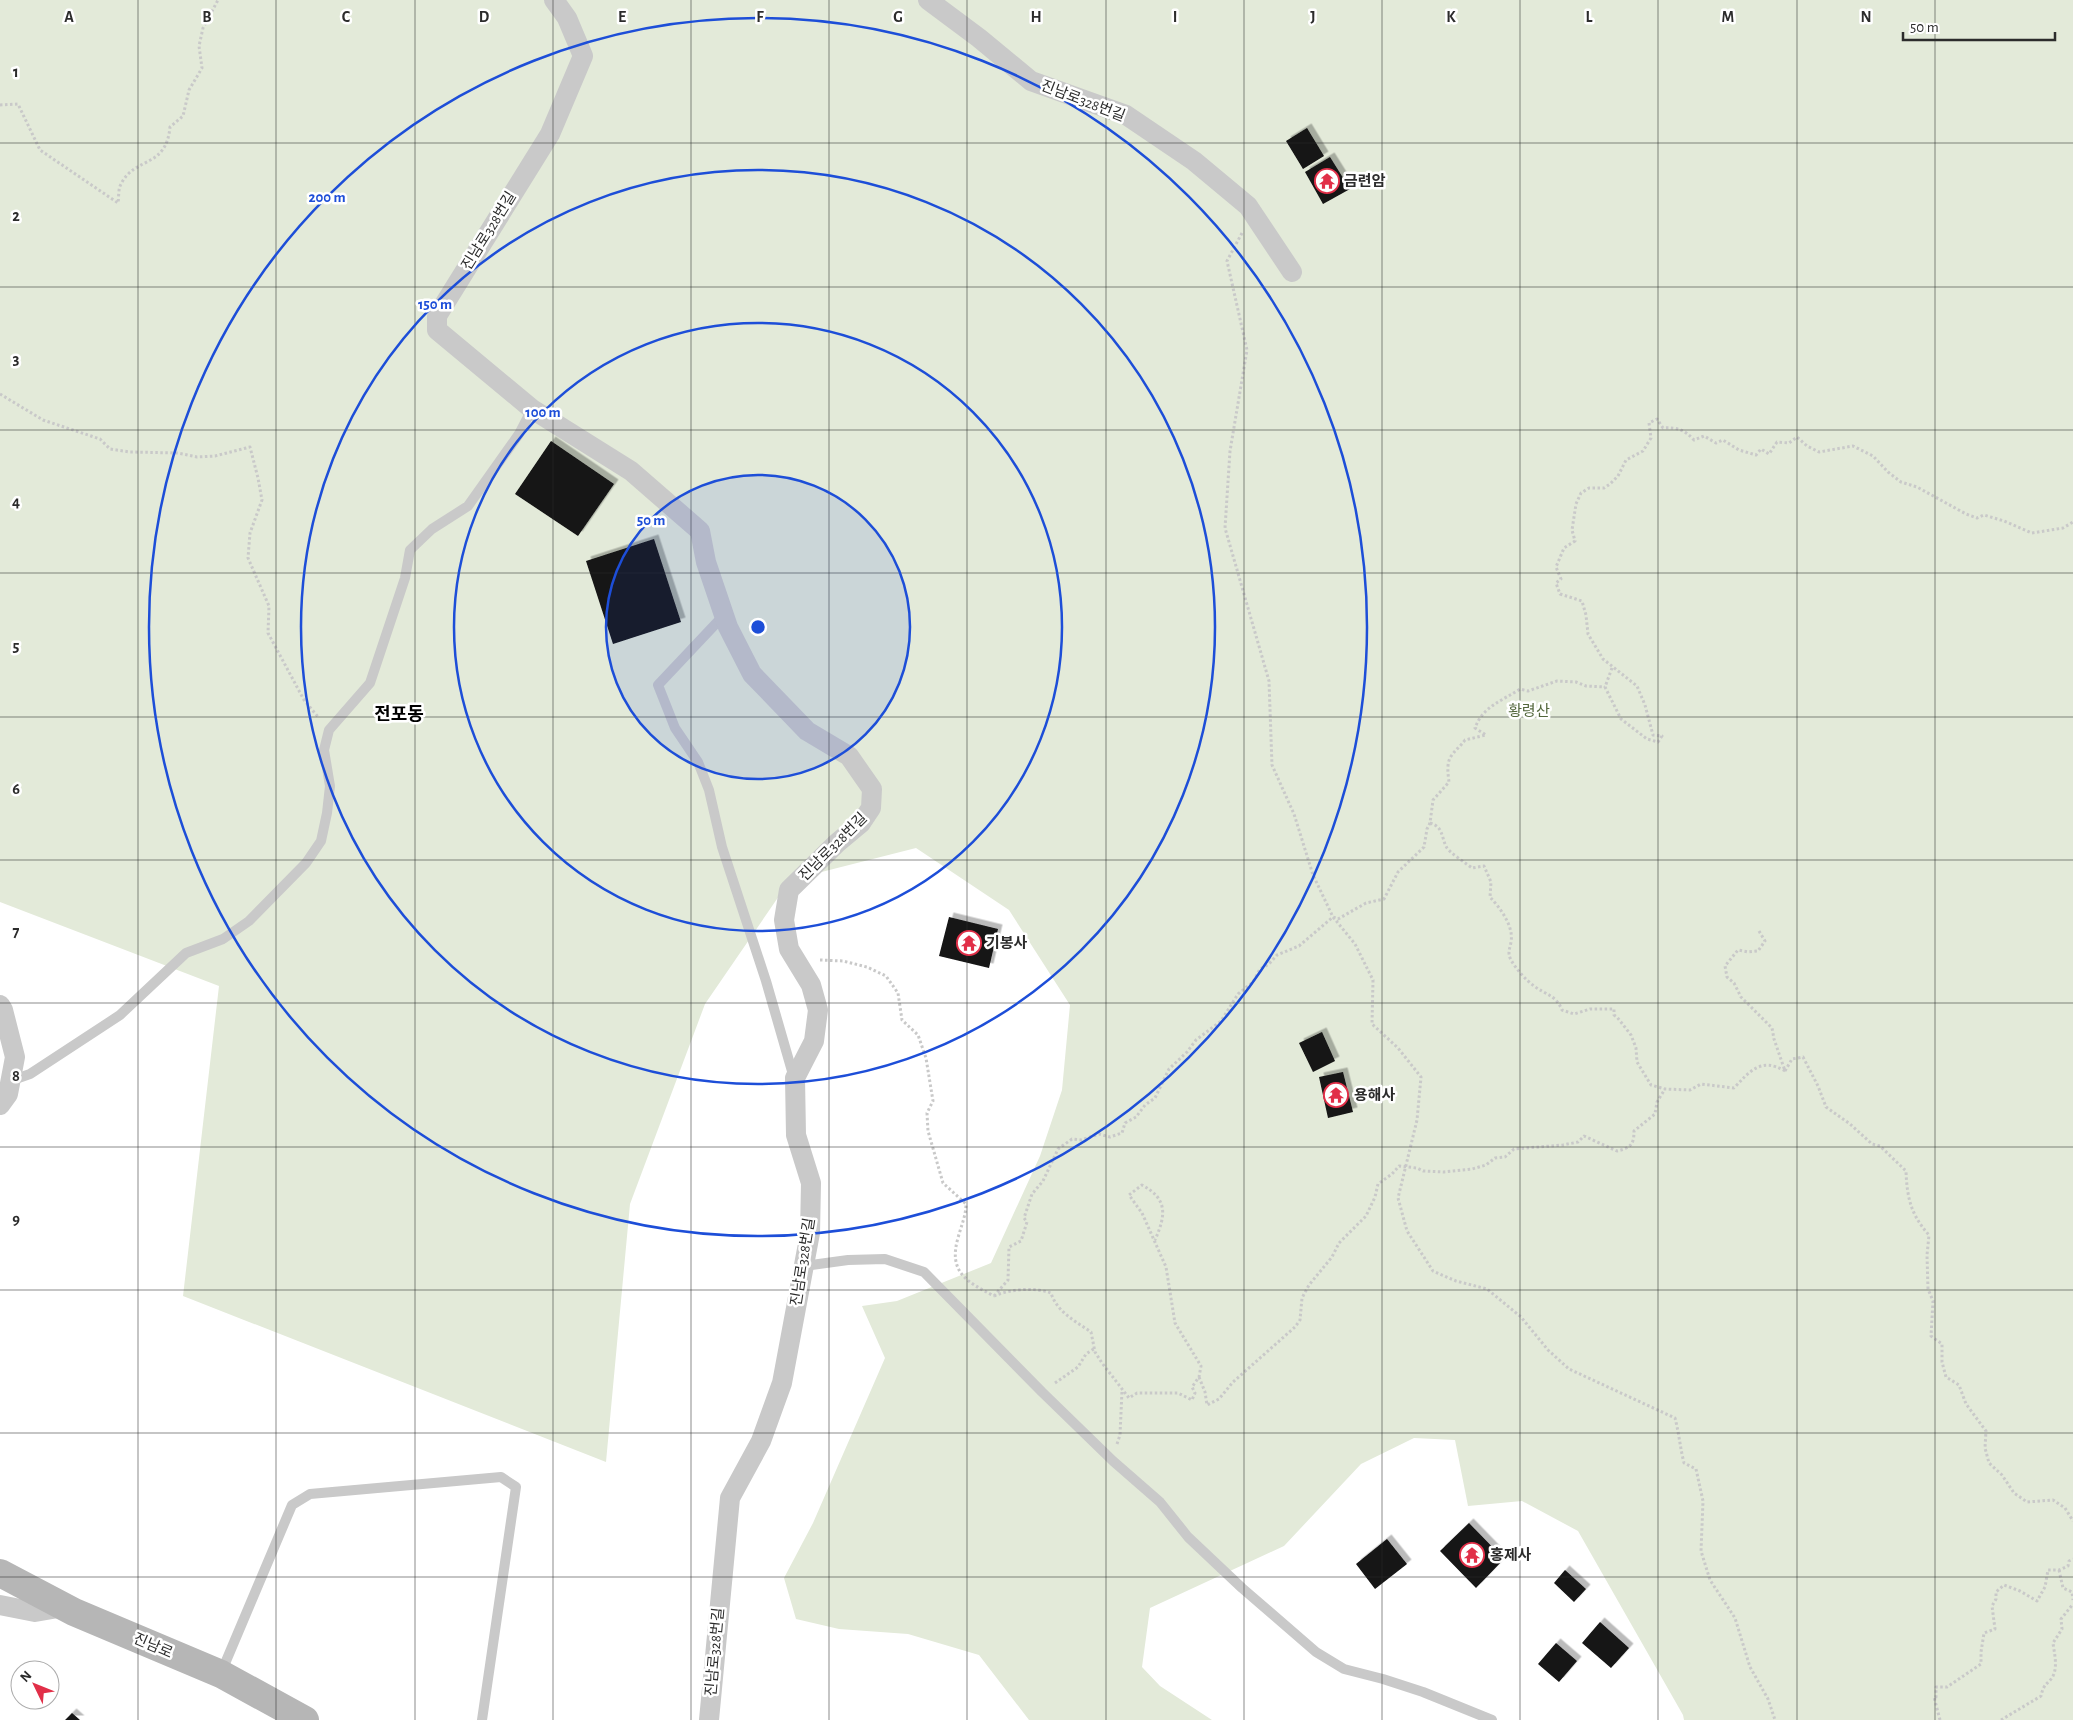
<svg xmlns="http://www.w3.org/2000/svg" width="2073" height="1720" viewBox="0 0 2073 1720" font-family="'Alegreya Sans','Noto Sans KR',sans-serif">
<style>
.green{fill:#e3ead9}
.building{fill:#131313;filter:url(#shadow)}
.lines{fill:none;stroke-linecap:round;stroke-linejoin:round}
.path{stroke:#c9c9c9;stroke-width:3;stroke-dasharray:2.5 2.5;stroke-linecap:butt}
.lane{stroke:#c9c9c9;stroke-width:10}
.street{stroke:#c9c9c9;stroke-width:20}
.secondary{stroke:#b6b6b6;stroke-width:28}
.grid{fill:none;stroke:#2c2c2c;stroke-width:1;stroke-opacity:0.55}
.ring{fill:none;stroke:#1d4ed8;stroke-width:2.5}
.labels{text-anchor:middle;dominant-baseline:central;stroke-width:5;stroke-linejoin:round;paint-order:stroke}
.street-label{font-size:15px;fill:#2c2c2c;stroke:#fff}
.poi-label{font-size:15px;font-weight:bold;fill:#2c2c2c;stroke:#fff;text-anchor:start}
.park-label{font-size:15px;fill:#52663b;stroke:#fff}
.quarter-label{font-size:18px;font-weight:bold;fill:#000;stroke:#fff}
.grid-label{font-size:16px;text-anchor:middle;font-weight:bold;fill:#2c2c2c;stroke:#fff;stroke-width:5;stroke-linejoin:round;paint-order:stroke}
.centre{fill:#1d4ed8;stroke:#fff;stroke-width:2.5}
.ring-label{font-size:15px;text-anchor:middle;font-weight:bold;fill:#1d4ed8;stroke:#fff;stroke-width:5;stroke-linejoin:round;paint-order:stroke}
</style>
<defs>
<filter id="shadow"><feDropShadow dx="4.5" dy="-4.5" stdDeviation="0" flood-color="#0004"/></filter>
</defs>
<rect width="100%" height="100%" fill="#fff"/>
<path class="green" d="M0 0H2073V1720H1684L1683 1715 1578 1531 1522 1501 1468 1506 1455 1440 1414 1438 1361 1464 1284 1546 1150 1608 1142 1667 1160 1686 1212 1720H1029L979 1655 908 1634 839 1629 796 1619 784 1578 813 1523 885 1358 862 1306 897 1301 991 1263 1040 1156 1062 1090 1070 1005 1009 910 916 848 790 880 705 1004 630 1204 606 1462 183 1296 219 986 0 902Z"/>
<path class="building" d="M1307 128 1324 156 1303 169 1286 141Z
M1330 157 1350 189 1323 204 1305 172Z
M551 441 614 484 578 536 515 494Z
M654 539 681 622 613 644 586 561Z
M949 917 998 929 989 968 939 956Z
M1322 1032 1335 1061 1313 1072 1299 1043Z
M1343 1072 1353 1112 1328 1118 1319 1077Z
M1469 1523 1504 1559 1476 1588 1440 1551Z
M1387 1539 1407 1564 1375 1589 1356 1564Z
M1565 1570 1586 1589 1574 1602 1554 1583Z
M1600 1622 1629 1648 1611 1668 1582 1643Z
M1556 1643 1577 1661 1559 1682 1538 1664Z
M72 1713 80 1720H65Z"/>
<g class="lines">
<path class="path" d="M0 105 18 104 40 150 118 203C119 197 118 189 121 184 135 156 166 169 170 127L183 116 189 90 202 68 199 46 203 28 218 0
M1242 233 1227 261 1247 350 1230 451 1225 528 1269 681 1272 765 1294 814 1313 875 1333 917 1355 944 1373 980 1372 1024 1398 1048 1421 1077 1417 1120 1398 1198 1407 1231 1433 1271 1456 1281 1487 1289 1521 1317 1548 1350 1569 1369 1675 1418C1679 1433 1680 1447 1684 1463L1696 1469 1703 1501 1701 1551 1710 1580 1735 1618 1750 1667 1768 1699 1775 1720
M0 394 43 420 100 439 110 449 130 452 178 453 197 457 215 456 250 447 258 478 262 500 250 533 248 558 269 606 268 633 304 700 319 718
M1612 668 1605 687 1621 719 1647 739 1658 742 1662 736 1653 735 1645 705 1637 686 1603 659 1588 634 1586 615 1582 601 1560 594 1556 583 1561 579 1556 567 1564 548 1575 541 1572 530 1576 504 1581 493 1589 488H1604L1610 484 1618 476 1626 460 1643 451 1651 438 1649 423 1657 419 1663 428C1677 427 1685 430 1694 440L1704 436 1716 443 1723 440 1739 450 1756 455 1761 449 1769 454 1777 442 1789 443 1797 437 1807 446 1819 452 1853 446 1873 456 1888 472 1901 482 1917 487 1966 514 1977 518 1984 515 2004 521 2032 533 2063 528 2073 522
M1430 823C1444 827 1441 838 1447 848 1450 853 1467 864 1472 868L1484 866 1491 882 1490 897C1500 908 1514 926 1511 942 1510 949 1507 952 1511 960 1516 969 1526 980 1534 986 1546 995 1556 995 1562 1010L1574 1014 1590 1009H1614V1015L1617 1017 1631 1035 1636 1048 1637 1062 1651 1085 1665 1089 1690 1090 1701 1084 1734 1088C1750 1071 1761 1057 1785 1071
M1759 931 1765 941 1758 951 1748 952 1738 950 1725 966 1727 977 1734 983 1741 997 1772 1028 1774 1039 1785 1071
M820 960 843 961 867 967 886 976 898 993 902 1020 918 1035 926 1058 933 1101 927 1113 928 1131 943 1183 966 1204C966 1216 961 1226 958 1238 948 1272 967 1282 994 1296
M1785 1071 1792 1059 1803 1057 1818 1086 1826 1107 1850 1124 1872 1144 1880 1146 1906 1171C1907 1198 1911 1215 1929 1235L1927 1255 1928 1289 1933 1301 1931 1336 1942 1344V1362L1946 1377 1959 1385 1966 1404 1986 1431 1985 1448 1989 1463 2002 1475 2014 1493 2027 1502 2053 1500 2065 1508 2073 1521
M994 1296 1008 1280 1009 1247 1021 1241 1027 1222 1024 1218 1032 1194 1043 1181 1058 1149 1072 1139 1081 1140 1099 1134 1110 1137 1122 1133 1125 1123 1136 1117 1145 1105 1155 1098 1169 1069 1187 1052 1196 1040 1221 1021 1238 994 1253 982 1260 969 1269 964 1277 955 1299 946 1333 917 1338 919 1366 903 1384 899 1398 872 1424 847 1427 829 1430 823 1433 800 1449 782C1448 774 1446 762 1452 755 1456 749 1460 747 1465 740L1486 735 1475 728C1483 706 1502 701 1520 689L1528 691 1557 681 1576 682 1586 686 1605 687
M994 1296C1011 1289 1034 1287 1051 1293 1057 1312 1075 1321 1091 1332L1095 1352 1102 1363 1129 1398 1137 1393H1178L1192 1400 1195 1393 1192 1387 1199 1377 1201 1366 1175 1323 1166 1267 1142 1213 1129 1195 1142 1185C1168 1199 1166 1215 1155 1240
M1199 1377 1205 1392 1207 1405 1219 1399 1233 1382 1295 1327 1300 1320 1302 1298 1309 1285 1332 1257 1339 1243 1366 1216 1375 1197 1378 1184 1392 1174 1399 1166 1417 1168 1423 1171 1444 1172 1472 1169 1486 1165 1495 1158 1505 1157 1514 1149 1563 1145 1578 1142 1584 1136 1617 1151C1631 1148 1634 1144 1634 1131L1655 1114 1657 1102 1665 1089
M1055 1383 1078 1367 1086 1354 1095 1348
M1117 1444 1120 1435 1122 1391
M2059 1570 2063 1588 2072 1592 2073 1600
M1940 1720 1934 1697H1936V1687H1947L1981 1664V1652L1984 1633 1995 1629 1992 1606 1996 1599V1592L2004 1585 2020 1591 2037 1601 2045 1587 2048 1570H2059L2068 1566 2069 1561 2073 1559
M2001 1720 2041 1696C2044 1682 2048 1685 2053 1676 2058 1666 2054 1652 2053 1643L2062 1629 2061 1619 2073 1604"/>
<path class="lane" d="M724 615 658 685 675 728 698 762 709 790 722 847 766 981 794 1078
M10 1081 30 1074 120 1015 186 953 223 939 249 921 306 863 321 841 327 813 330 786 324 750 329 730 370 683 405 578 410 550 432 529 468 506 519 434 532 409
M804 1266 848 1260 885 1259 924 1272 1042 1392 1113 1461 1160 1502 1188 1537 1242 1588 1316 1652 1344 1669 1383 1679 1423 1692 1492 1720
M221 1673 292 1505 310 1494 501 1477 516 1487 482 1720"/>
<path class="street" d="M554 0 567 18 583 56 550 134 437 316V330L532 409 631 471 700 531 706 562 728 627 752 674 807 731 849 756 872 789 871 808 861 823 837 843 789 890 784 920 789 949 811 985 818 1010 814 1041 795 1078 796 1135 811 1183 810 1233 782 1383 761 1441 730 1498 709 1720
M928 0 979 38 1031 81 1126 115 1194 161 1248 206 1292 272
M0 1005 3 1010 15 1057 8 1094 0 1105
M0 1605 35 1612 64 1607"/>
<path class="secondary" d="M0 1573 74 1612 221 1674 305 1720"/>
</g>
<path class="grid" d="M138 0V1720M276 0V1720M415 0V1720M553 0V1720M691 0V1720M829 0V1720M967 0V1720M1106 0V1720M1244 0V1720M1382 0V1720M1520 0V1720M1658 0V1720M1797 0V1720M1935 0V1720M0 143H2073M0 287H2073M0 430H2073M0 573H2073M0 717H2073M0 860H2073M0 1003H2073M0 1147H2073M0 1290H2073M0 1433H2073M0 1577H2073"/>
<circle cx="758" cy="627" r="152" fill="#1d4ed8" fill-opacity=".12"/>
<g class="ring">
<circle cx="758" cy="627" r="152"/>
<circle cx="758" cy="627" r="304"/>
<circle cx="758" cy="627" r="457"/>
<circle cx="758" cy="627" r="609"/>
</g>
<defs>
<symbol id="temple-ring" viewBox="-11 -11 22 22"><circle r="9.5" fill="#fff" stroke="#e12f48" stroke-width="1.5"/><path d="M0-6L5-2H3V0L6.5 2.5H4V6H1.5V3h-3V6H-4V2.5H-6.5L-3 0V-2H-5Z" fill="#e12f48"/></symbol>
</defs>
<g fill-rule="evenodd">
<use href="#temple-ring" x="1313" y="167" width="28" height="28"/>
<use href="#temple-ring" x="955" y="929" width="28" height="28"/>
<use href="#temple-ring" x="1322" y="1081" width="28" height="28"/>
<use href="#temple-ring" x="1458" y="1541" width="28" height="28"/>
</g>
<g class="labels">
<g class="street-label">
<text transform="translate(1083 101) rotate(21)">진남로328번길</text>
<text transform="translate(489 231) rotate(-58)">진남로328번길</text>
<text transform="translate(833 847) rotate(-45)">진남로328번길</text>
<text transform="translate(803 1262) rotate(-81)">진남로328번길</text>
<text transform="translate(153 1646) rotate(23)">진남로</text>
<text transform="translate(715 1652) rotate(-85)">진남로328번길</text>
</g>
<g class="poi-label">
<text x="1344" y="181">금련암</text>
<text x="986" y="943">기봉사</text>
<text x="1354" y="1095">용해사</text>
<text x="1490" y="1555">홍제사</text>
</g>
<g class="park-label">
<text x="1529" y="711">황령산</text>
</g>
<g class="quarter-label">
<text x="399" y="715">전포동</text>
</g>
</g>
<g class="grid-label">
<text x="69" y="22">A</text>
<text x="207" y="22">B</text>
<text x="346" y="22">C</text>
<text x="484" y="22">D</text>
<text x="622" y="22">E</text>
<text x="760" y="22">F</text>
<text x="898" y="22">G</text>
<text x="1036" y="22">H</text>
<text x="1175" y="22">I</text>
<text x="1313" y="22">J</text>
<text x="1451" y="22">K</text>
<text x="1589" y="22">L</text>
<text x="1728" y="22">M</text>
<text x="1866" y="22">N</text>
<text x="16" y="77">1</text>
<text x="16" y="221">2</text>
<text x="16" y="364">3</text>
<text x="16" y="507">4</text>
<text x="16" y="651">5</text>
<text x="16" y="794">6</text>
<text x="16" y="937">7</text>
<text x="16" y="1081">8</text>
<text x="16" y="1224">9</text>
</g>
<circle cx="758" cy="627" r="8" class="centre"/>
<g class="ring-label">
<text x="327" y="202">200 m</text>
<text x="435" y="309">150 m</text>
<text x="543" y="417">100 m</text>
<text x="651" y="525">50 m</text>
</g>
<g transform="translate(35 1685) rotate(313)"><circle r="24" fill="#ffffff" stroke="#ababab"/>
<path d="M0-4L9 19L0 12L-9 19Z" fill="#e12f48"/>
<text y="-8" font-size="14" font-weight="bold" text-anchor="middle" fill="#2c2c2c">N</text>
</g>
<path d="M1903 32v8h152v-8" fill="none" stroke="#2c2c2c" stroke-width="2.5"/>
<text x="1910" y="32" font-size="15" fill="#2c2c2c" stroke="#ffffff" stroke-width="4" paint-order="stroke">50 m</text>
</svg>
